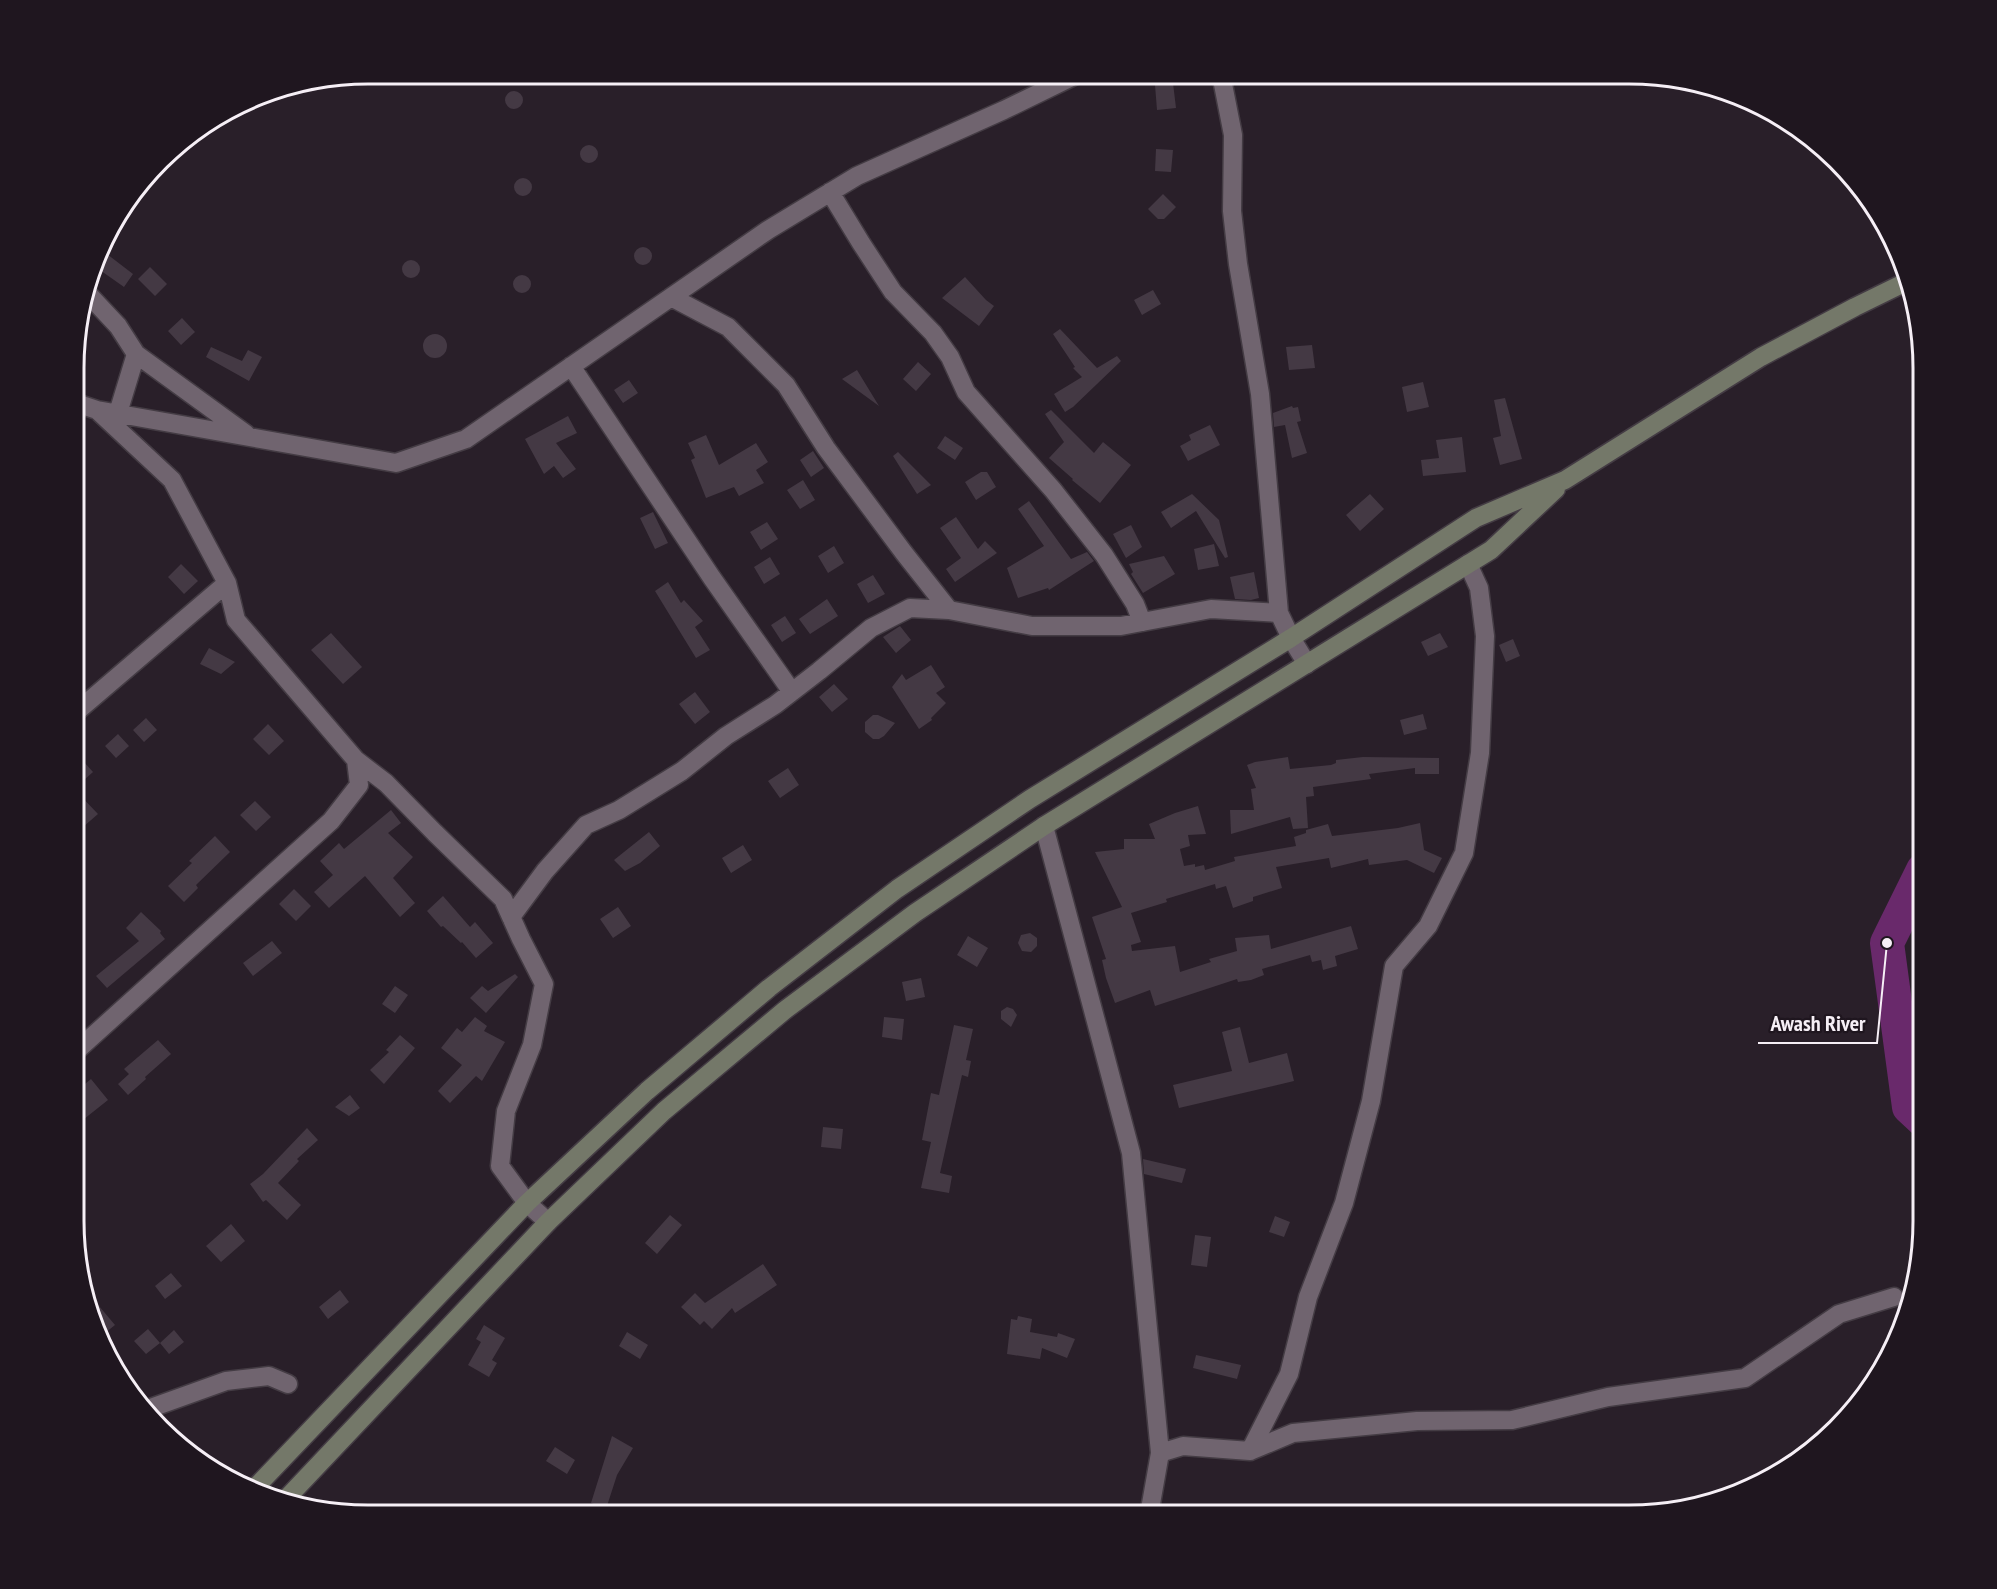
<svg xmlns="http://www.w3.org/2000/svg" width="1997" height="1589" viewBox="0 0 1997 1589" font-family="'PT Sans Narrow',sans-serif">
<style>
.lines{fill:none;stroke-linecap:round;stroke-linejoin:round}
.river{stroke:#69296b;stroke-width:34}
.building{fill:#443944}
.street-casing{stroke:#443c44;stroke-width:21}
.secondary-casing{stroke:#443c44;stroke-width:21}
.street{stroke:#70646f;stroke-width:18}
.secondary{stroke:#747869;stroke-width:18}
.rim{fill:none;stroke:#f6eff6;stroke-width:3}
.leader{fill:none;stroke:#f6eff6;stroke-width:2}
.callout-dot{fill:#f6eff6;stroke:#1f161f;stroke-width:2}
.callout-label{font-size:22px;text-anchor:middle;font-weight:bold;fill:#f6eff6;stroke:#1f161f;stroke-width:4.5;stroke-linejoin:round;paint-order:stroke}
</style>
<rect width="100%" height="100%" fill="#291f29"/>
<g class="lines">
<path class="river" d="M1923 1120 1909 1107 1887 943 1923 870"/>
</g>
<path class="building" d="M1173 83 1176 108 1157 110 1155 85Z
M505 100a9 9 0 1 1 18 0a9 9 0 1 1-18 0Z
M580 154a9 9 0 1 1 18 0a9 9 0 1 1-18 0Z
M1156 149 1173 150 1171 172 1155 171Z
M514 187a9 9 0 1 1 18 0a9 9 0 1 1-18 0Z
M1163 194 1176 207 1164 219H1158L1148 209Z
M634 256a9 9 0 1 1 18 0a9 9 0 1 1-18 0Z
M103 251 133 274 124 287 97 268Z
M402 269a9 9 0 1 1 18 0a9 9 0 1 1-18 0Z
M150 267 167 284 155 296 138 279Z
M513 284a9 9 0 1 1 18 0a9 9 0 1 1-18 0Z
M965 277 986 300 994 306 979 326 942 298Z
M1153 290 1161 304 1142 315 1134 300Z
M182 318 195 332 181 345 168 331Z
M1060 329 1097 368 1117 356 1121 361 1073 407 1065 412 1054 394 1082 377 1073 368 1075 367 1053 334Z
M423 346a12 12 0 1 1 24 0a12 12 0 1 1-24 0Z
M1312 345 1315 368 1289 370 1286 347Z
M211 347 242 361 248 350 262 357 249 381 206 357Z
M918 362 931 374 916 391 903 379Z
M857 370 879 406 842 379Z
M629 380 638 393 623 403 614 390Z
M1423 382 1429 407 1407 412 1402 387Z
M1505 398 1522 459 1500 465 1493 438 1501 436 1494 400Z
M1292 406 1293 408 1298 407 1301 421 1297 422 1307 453 1292 458 1285 425 1274 427 1273 413Z
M1051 410 1094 453 1103 442 1131 465 1100 503 1072 480 1073 479 1049 458 1064 442 1045 414Z
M568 416 577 433 556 443 576 469 563 478 554 466 544 474 525 439Z
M1210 425 1220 445 1188 461 1180 446 1191 440 1189 435Z
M706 435 719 465 756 443 768 462 756 470 764 483 739 496 734 487 706 498 691 460 695 458 688 443Z
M945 436 963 448 955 460 937 448Z
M1462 437 1466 472 1423 476 1421 460 1439 458 1436 440Z
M813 451 824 468 811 477 800 460Z
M898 452 931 485 917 494 893 456Z
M981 472H987L996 487 976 500 965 482Z
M803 480 815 500 800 509 787 490Z
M1192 494 1219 520 1228 557 1225 558 1196 511 1171 528 1161 512Z
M1370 494 1384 509 1360 531 1346 515Z
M1029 501 1071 559 1087 552 1094 561 1049 590 1048 588 1018 598 1007 568 1044 546 1018 509Z
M653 512 668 543 655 549 640 518Z
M956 517 978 549 985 541 997 553 955 582 946 569 961 558 940 528Z
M767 522 778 539 761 550 750 532Z
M1131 525 1142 547 1126 558 1113 534Z
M1214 544 1219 566 1198 570 1194 549Z
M834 546 844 563 828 573 818 556Z
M1164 556 1175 574 1143 593 1131 574 1133 572 1129 564Z
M770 557 780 574 764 584 754 567Z
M181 564 198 581 184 594 168 577Z
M1254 572 1259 598 1251 600 1235 599 1230 577Z
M873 575 885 594 868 603 857 584Z
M668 582 681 603 684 600 703 621 695 627 710 650 696 658 655 591Z
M827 599 838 616 810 634 799 619Z
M785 616 796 633 782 642 771 625Z
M900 626 911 640 896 653 883 637Z
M331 633 362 667 343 684 311 650Z
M1440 633 1448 647 1428 656 1421 642Z
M1513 639 1520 656 1506 662 1499 645Z
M209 648 235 662 221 674 200 664Z
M931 665 945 687 936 693 946 703 931 718 932 720 919 729 892 687 902 674 906 680Z
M834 684 848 699 832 712 819 697Z
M695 692 710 712 695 724 679 704Z
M1423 714 1427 729 1404 735 1400 720Z
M873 715H878L895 723 884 736 879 739H873L865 732V722Z
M146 718 157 730 144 742 133 730Z
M268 724 284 741 269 755 253 739Z
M118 734 129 746 116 758 105 746Z
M75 752 93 772 75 788Z
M1288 757 1290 769 1331 765 1336 763V760L1363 757 1439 758V774H1415V768L1369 774 1371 779 1313 787 1314 796 1306 797 1308 828 1293 829 1290 817 1231 834 1230 810H1254L1251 789 1256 788 1247 765 1255 762Z
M788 768 799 785 780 798 768 781Z
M75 790 98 814 75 834Z
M255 801 271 817 256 831 240 815Z
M1198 806 1206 834 1188 835 1190 846 1180 849 1184 866 1195 864V867L1204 865 1205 870 1235 861 1234 857 1296 846 1294 837 1306 833V830L1328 824 1332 836 1398 828 1420 823 1424 850 1442 858 1434 873 1407 860 1369 865 1368 859 1331 868 1329 858 1276 867 1282 888 1253 897V901L1233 908 1226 886 1216 889 1215 884 1166 899 1167 902 1131 913 1141 942 1131 945 1132 951 1175 946 1180 972 1211 962 1209 959 1237 951 1235 938 1269 935 1271 949 1351 926 1358 949 1335 956 1337 966 1323 970 1321 960 1312 962 1310 955 1262 969 1264 975 1251 980 1238 982 1237 979 1155 1006 1150 990 1115 1003 1106 978 1102 960 1106 959 1092 917 1122 907 1095 852 1124 849V839H1155L1149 824 1175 813Z
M391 810 401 823 388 833 413 857 393 878 415 903 400 917 365 876 329 908 314 892 333 875 320 861 339 843 344 849Z
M649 832 660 846 640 863 625 871 614 860Z
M215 836 230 852 196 885 198 888 184 902 168 886 192 863 189 861Z
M743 845 752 860 731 873 722 858Z
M294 889 311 906 296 921 279 904Z
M443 896 470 927 475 922 493 943 476 958 462 942 461 943 443 926 441 927 427 911Z
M618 907 631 926 613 938 600 919Z
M141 912 161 931 160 933 165 939 107 988 96 976 139 941 126 928Z
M1030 933 1037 938V946L1031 952 1022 951 1018 943 1021 935Z
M968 936 988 948 977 967 957 955Z
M272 941 282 953 253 976 243 963Z
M515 974 518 977 486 1013 470 998 482 986 488 991Z
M921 978 925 997 906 1001 902 982Z
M395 986 408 995 395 1013 382 1004Z
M1007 1007 1013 1009 1017 1015 1011 1027 1001 1019V1011Z
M475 1017 487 1026 484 1031 505 1042 482 1081 476 1076 450 1103 438 1091 462 1065 441 1048 457 1028 462 1032Z
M884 1017 904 1019 902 1040 882 1037Z
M954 1025 973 1029 966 1060 971 1061 968 1077 962 1075 940 1173 952 1176 949 1193 921 1188 931 1142 922 1140 931 1093 939 1095Z
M1240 1027 1249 1063 1287 1053 1294 1081 1179 1108 1173 1085 1232 1071 1222 1032Z
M400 1035 415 1048 384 1084 370 1070 389 1052 386 1050Z
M158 1040 171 1054 145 1077 146 1079 128 1095 118 1084 129 1074 124 1069Z
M91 1079 108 1100 74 1127V1093Z
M350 1095 360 1108 349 1116 335 1107Z
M823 1127 843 1129 841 1149 821 1147Z
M307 1128 318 1140 297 1159 299 1161 278 1183 301 1205 287 1220 266 1200 263 1202 250 1184 263 1174Z
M1143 1159 1186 1169 1182 1183 1144 1174Z
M670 1215 682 1225 657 1254 645 1243Z
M1275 1216 1290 1222 1284 1237 1269 1232Z
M231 1224 245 1241 221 1262 206 1246Z
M1195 1235 1211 1237 1207 1267 1191 1265Z
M763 1264 777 1285 735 1313 732 1308 712 1329 704 1321 700 1325 681 1307 695 1293 705 1303Z
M171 1273 182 1286 165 1299 155 1286Z
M340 1290 349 1302 328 1319 319 1307Z
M88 1293 115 1325 100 1337Z
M1018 1316 1032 1319 1030 1332 1057 1337 1058 1333 1075 1339 1067 1358 1042 1348 1040 1359 1007 1354 1011 1319 1017 1320Z
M484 1325 505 1338 492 1360 497 1363 489 1377 468 1365 481 1342 476 1339Z
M148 1329 160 1343 146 1354 134 1341Z
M174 1330 184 1342 169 1354 160 1343Z
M627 1332 648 1345 640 1359 619 1346Z
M1196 1355 1241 1365 1237 1379 1193 1368Z
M612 1436 633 1448 617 1475 606 1509 591 1503Z
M555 1447 575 1460 567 1474 546 1461Z"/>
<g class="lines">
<defs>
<path id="street" d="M1221 74 1233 135 1232 211 1238 264 1260 394 1279 613
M830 192 861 243 893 292 933 333 950 357 966 392 1053 490 1104 555 1135 604 1142 622
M88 294 118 326 136 354 118 413
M671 297 728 327 786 385 826 448 904 553 949 610 1032 626H1121L1211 609 1279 613 1291 638 1307 664
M136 354 246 434
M571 366 712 578 792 692
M76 403 97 410 396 463 466 439 768 230 857 176 1004 110 1078 74
M75 713 227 583
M356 760 386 783 435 833 503 899 521 939 544 984 532 1045 506 1111 500 1166 527 1203 548 1222
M1044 826 1131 1153 1160 1453 1149 1515
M511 917 545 871 586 825 619 810 682 771 726 736 775 705 819 671 871 628 910 608 949 610
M75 1052 331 821 359 785 356 760 236 620 227 583 172 480 97 410
M148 1409 226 1381 269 1376 288 1384
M1250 1451 1293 1433 1417 1421 1512 1420 1608 1397 1745 1378 1839 1314 1894 1297
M1160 1453 1183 1446 1250 1451 1289 1374 1308 1297 1344 1203 1371 1101 1394 966 1428 926 1464 853 1480 753 1485 636 1479 588 1468 564"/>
<path id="secondary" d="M252 1491 527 1203 647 1091 769 988 897 889 1030 799 1291 638 1476 518 1565 480 1761 357 1855 307 1906 282
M285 1500 548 1222 664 1111 785 1010 915 913 1044 826 1491 550 1556 489"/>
</defs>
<use href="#street" class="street-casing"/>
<use href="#secondary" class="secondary-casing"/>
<use href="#street" class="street"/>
<use href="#secondary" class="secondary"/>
</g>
<path d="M0 0H1997V1589H0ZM368 84H1629A284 284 0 0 1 1913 368V1221A284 284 0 0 1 1629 1505H368A284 284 0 0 1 84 1221V368A284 284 0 0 1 368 84Z" fill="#1f161f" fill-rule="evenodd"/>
<path class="rim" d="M368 84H1629A284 284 0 0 1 1913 368V1221A284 284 0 0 1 1629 1505H368A284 284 0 0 1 84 1221V368A284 284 0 0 1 368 84Z"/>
<path class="leader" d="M1887 943L1877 1043H1758"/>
<circle class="callout-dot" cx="1887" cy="943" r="6"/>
<g class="callout-label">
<text x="1818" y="1031">Awash River</text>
</g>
</svg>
